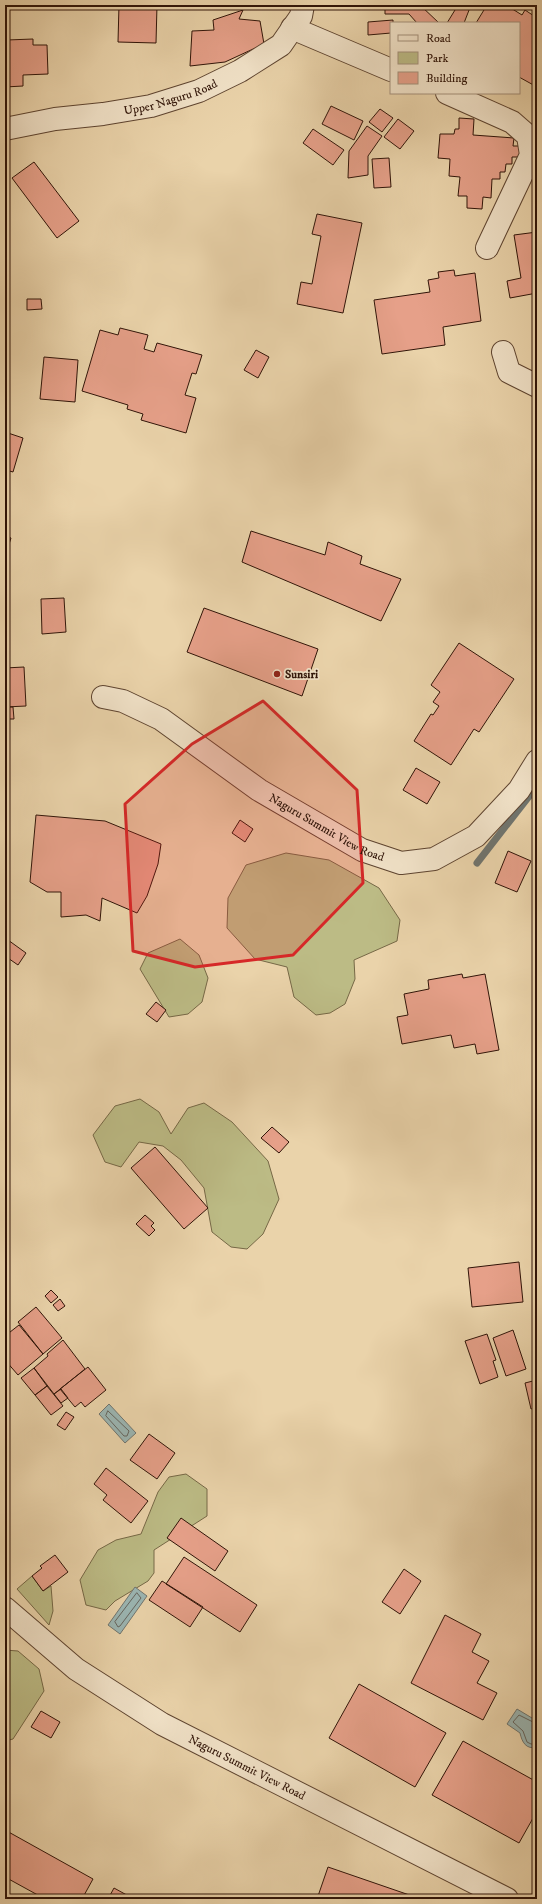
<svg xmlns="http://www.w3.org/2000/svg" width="542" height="1904" viewBox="0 0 542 1904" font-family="'IM FELL DW Pica',serif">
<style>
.green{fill:#bcbb85;stroke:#766846}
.water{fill:#9bb6b3;stroke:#70756f}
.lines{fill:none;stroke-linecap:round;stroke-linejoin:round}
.shore{stroke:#66655e;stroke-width:1}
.stream{stroke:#70756f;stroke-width:7}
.building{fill:#e6a089;stroke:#301408}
.minor-casing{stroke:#5e4430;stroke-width:24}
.minor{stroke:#f1e2c8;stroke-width:22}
.marked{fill:#d62828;fill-opacity:0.2;stroke:#d62828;stroke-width:3;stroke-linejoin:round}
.poi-dot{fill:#8f2418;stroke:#f1e2c8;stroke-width:1.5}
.labels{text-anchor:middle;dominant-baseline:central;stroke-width:3.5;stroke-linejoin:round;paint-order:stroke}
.street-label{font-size:12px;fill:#301408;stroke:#f1e2c8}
.poi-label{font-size:12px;font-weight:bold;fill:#301408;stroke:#f1e2c8;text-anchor:start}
</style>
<rect width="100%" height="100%" fill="#ead3aa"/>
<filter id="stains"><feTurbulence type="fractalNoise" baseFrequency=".005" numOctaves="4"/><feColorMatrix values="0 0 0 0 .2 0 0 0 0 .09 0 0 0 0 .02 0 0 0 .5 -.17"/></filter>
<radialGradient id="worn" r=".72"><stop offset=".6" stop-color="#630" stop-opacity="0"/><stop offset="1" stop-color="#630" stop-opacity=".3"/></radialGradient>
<path class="green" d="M286 853 329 860 379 888 400 920 397 941 354 960 355 979 345 1004 330 1013 316 1015 294 997 287 967 255 959 227 928 228 898 246 865Z
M180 939 199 955 208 978 202 1002 188 1014 169 1017 140 969 148 953Z
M140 1099 159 1112 171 1134 188 1108 204 1103 232 1122 268 1161 279 1199 263 1234 247 1249 231 1247 212 1232 204 1188 181 1160 163 1146 139 1142 121 1167 105 1162 93 1135 115 1106Z
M186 1474 207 1489V1516L154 1550V1573L148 1581 115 1601 106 1610 86 1605 80 1580 98 1550 116 1540 141 1534 158 1492 169 1477Z
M32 1576 43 1591 51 1586 53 1611 49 1625 17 1589Z
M5 1650 18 1651 39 1669 44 1691 13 1739 5 1741Z"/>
<path class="water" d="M109 1404 136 1433 125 1443 99 1414Z
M135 1587 147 1596 120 1634 108 1625Z
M517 1709 537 1721V1747C526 1750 522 1742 520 1733L507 1724Z"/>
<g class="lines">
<path class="shore" d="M108 1411 129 1431 127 1436H124L106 1416Z
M137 1593 141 1598 120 1626 118 1627 115 1622Z
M537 1724 519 1715 513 1722 523 1731 527 1742 531 1744H537"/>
<path class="stream" d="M477 863 537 786"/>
</g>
<path class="building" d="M119 5H157L156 43 118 42Z
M385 5H420L439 23H417L409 14H385Z
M449 5H471L464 23H447L455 10Z
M487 5H506L522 15 525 10 537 18V87L519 77V23H476Z
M243 10 239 19 260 21 264 44 225 62 190 66 192 31 214 30 213 20Z
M393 20V23H391V33L368 35V22Z
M33 39V45H47L48 74 23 75V86L5 87V46H7V40Z
M331 106 363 121 354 140 322 124Z
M380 109 393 118 382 132 369 122Z
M459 118 474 119 473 135 514 138 513 146H521V157H512V164H506L505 172H500V179H492L491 198 483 197 482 209 467 208V196H458L460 177 449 176 450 159 438 158 440 134H454L455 129H459Z
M398 119 414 131 400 149 384 137Z
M367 126 382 136 368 156V175L348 178 349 151Z
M313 129 344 150 333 165 303 143Z
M389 158 391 187 374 188 372 159Z
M34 162 79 221 57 238 12 178Z
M317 214 362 223 343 313 297 304 301 282 312 284 321 236 312 234Z
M537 232V293L510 298 507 281 521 278 514 235Z
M454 270 455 276 475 273 481 321 443 327 445 345 382 354 374 300 430 292 428 280 439 278 438 272Z
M27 299H41L42 309 27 310Z
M120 328 148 335 144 349 154 352 157 343 202 355 196 374 192 373 185 395 196 398 186 433 141 420 143 414 127 409 128 405 82 391 100 330 118 335Z
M256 350 269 357 258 378 244 370Z
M44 357 78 360 75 402 40 399Z
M5 432 23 438 13 472 6 470 5 474Z
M251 531 325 555 328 542 362 556 360 564 401 579 381 621 242 562Z
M5 536 11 538 5 557Z
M64 598 66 632 42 634 41 599Z
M204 608 318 649 302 696 187 652Z
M459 643 514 679 479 732 474 729 451 765 414 741 431 714 433 715 439 706 433 702 440 692 431 685Z
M24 667 26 706 5 707V668Z
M5 707H13L14 719H5Z
M416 768 440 782 427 804 403 790Z
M36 815 105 821 161 844 158 864 147 896 137 913 102 898 100 921 86 915 61 917V892H47L30 882Z
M240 820 253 829 245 842 232 833Z
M508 851 531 861 517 892 495 883Z
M8 940 26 953 18 965 5 956V944Z
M462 974 463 978 485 974 499 1050 477 1054 475 1044 454 1048 451 1035 402 1044 397 1017 408 1015 404 994 429 989 428 980Z
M156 1002 166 1010 157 1022 146 1014Z
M272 1127 289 1142 279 1153 261 1138Z
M155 1147 208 1208 184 1229 131 1168Z
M145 1215 154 1223 151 1226 155 1230 149 1236 136 1224Z
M519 1262 523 1302 472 1307 468 1268Z
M51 1290 58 1297 51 1303 45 1296Z
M60 1299 65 1306 58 1311 53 1305Z
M36 1307 62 1338 43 1354 18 1322Z
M19 1325 43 1354 18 1375 5 1360V1336Z
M513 1330 526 1369 506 1376 493 1338Z
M487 1334 496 1360 493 1361 498 1377 480 1384 465 1341Z
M63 1340 85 1369 54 1394 34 1368 48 1356 47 1354Z
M88 1367 106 1390 85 1407 81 1402 75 1407 60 1389Z
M34 1368 47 1386 35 1395 21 1378Z
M537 1380V1407L531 1409 525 1383Z
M47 1386 63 1406 51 1415 35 1395Z
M61 1389 68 1398 61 1403 54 1394Z
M66 1412 74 1417 65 1430 57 1425Z
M149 1434 175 1453 157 1479 130 1460Z
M106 1468 148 1501 131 1523 103 1500 107 1495 94 1484Z
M181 1518 228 1551 215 1571 167 1538Z
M55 1555 68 1572 43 1591 32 1576 42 1568 40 1566Z
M184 1557 257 1605 240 1632 166 1584Z
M404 1569 421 1581 400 1614 382 1602Z
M162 1581 203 1607 190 1627 149 1600Z
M445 1615 481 1634 472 1652 489 1661 477 1683 497 1693 483 1720 411 1683Z
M359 1684 446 1733 415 1787 329 1738Z
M41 1711 60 1722 51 1738 31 1727Z
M463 1741 537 1782V1811L519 1843 432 1795Z
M5 1830 93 1879 82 1899H45L5 1877Z
M328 1867 421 1899H317Z
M114 1888 134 1899H108Z"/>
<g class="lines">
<defs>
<g id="minor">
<path d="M292 28 391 70"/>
<path d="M447 93 512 122 528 136 531 155 487 248"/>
<path id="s1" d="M5 129 55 119 103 114 151 106 199 91 240 71 281 45 301 16 303 5"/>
<path d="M503 352 509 372 537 386"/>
<path id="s2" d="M103 697 123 701 161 719 259 790 362 850 401 863 434 859 476 836 519 790 537 761"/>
<path id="s3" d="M5 1608 76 1669 162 1724 507 1899"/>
</g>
</defs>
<use href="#minor" class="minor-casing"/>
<use href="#minor" class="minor"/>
</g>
<path class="marked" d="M263 701 357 790 363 883 293 955 195 967 133 951 125 804 192 744Z"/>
<circle class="poi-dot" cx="277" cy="674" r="4"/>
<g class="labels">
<g class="street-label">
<text stroke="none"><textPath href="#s1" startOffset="169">Upper Naguru Road</textPath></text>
<text stroke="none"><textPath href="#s2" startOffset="261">Naguru Summit View Road</textPath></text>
<text stroke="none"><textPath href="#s3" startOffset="291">Naguru Summit View Road</textPath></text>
</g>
<g class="poi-label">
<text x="285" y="674">Sunsiri</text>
</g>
</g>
<rect width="542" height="1904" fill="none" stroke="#ead3aa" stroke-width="20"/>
<rect x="6" y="6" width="530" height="1892" fill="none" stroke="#301408" stroke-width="2"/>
<rect x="10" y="10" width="522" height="1884" fill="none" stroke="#301408"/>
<rect x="390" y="22" width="130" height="72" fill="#f1e2c8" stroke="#a4907b"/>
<rect x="398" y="35" width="20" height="6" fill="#f1e2c8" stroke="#a4907b"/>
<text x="426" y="42" font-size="12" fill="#301408">Road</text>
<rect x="398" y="52" width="20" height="12" fill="#bcbb85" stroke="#a4907b"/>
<text x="426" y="62" font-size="12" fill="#301408">Park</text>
<rect x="398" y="72" width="20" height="12" fill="#e6a089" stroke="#a4907b"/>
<text x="426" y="82" font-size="12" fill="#301408">Building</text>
<rect width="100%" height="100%" filter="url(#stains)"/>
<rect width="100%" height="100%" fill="url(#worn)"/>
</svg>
